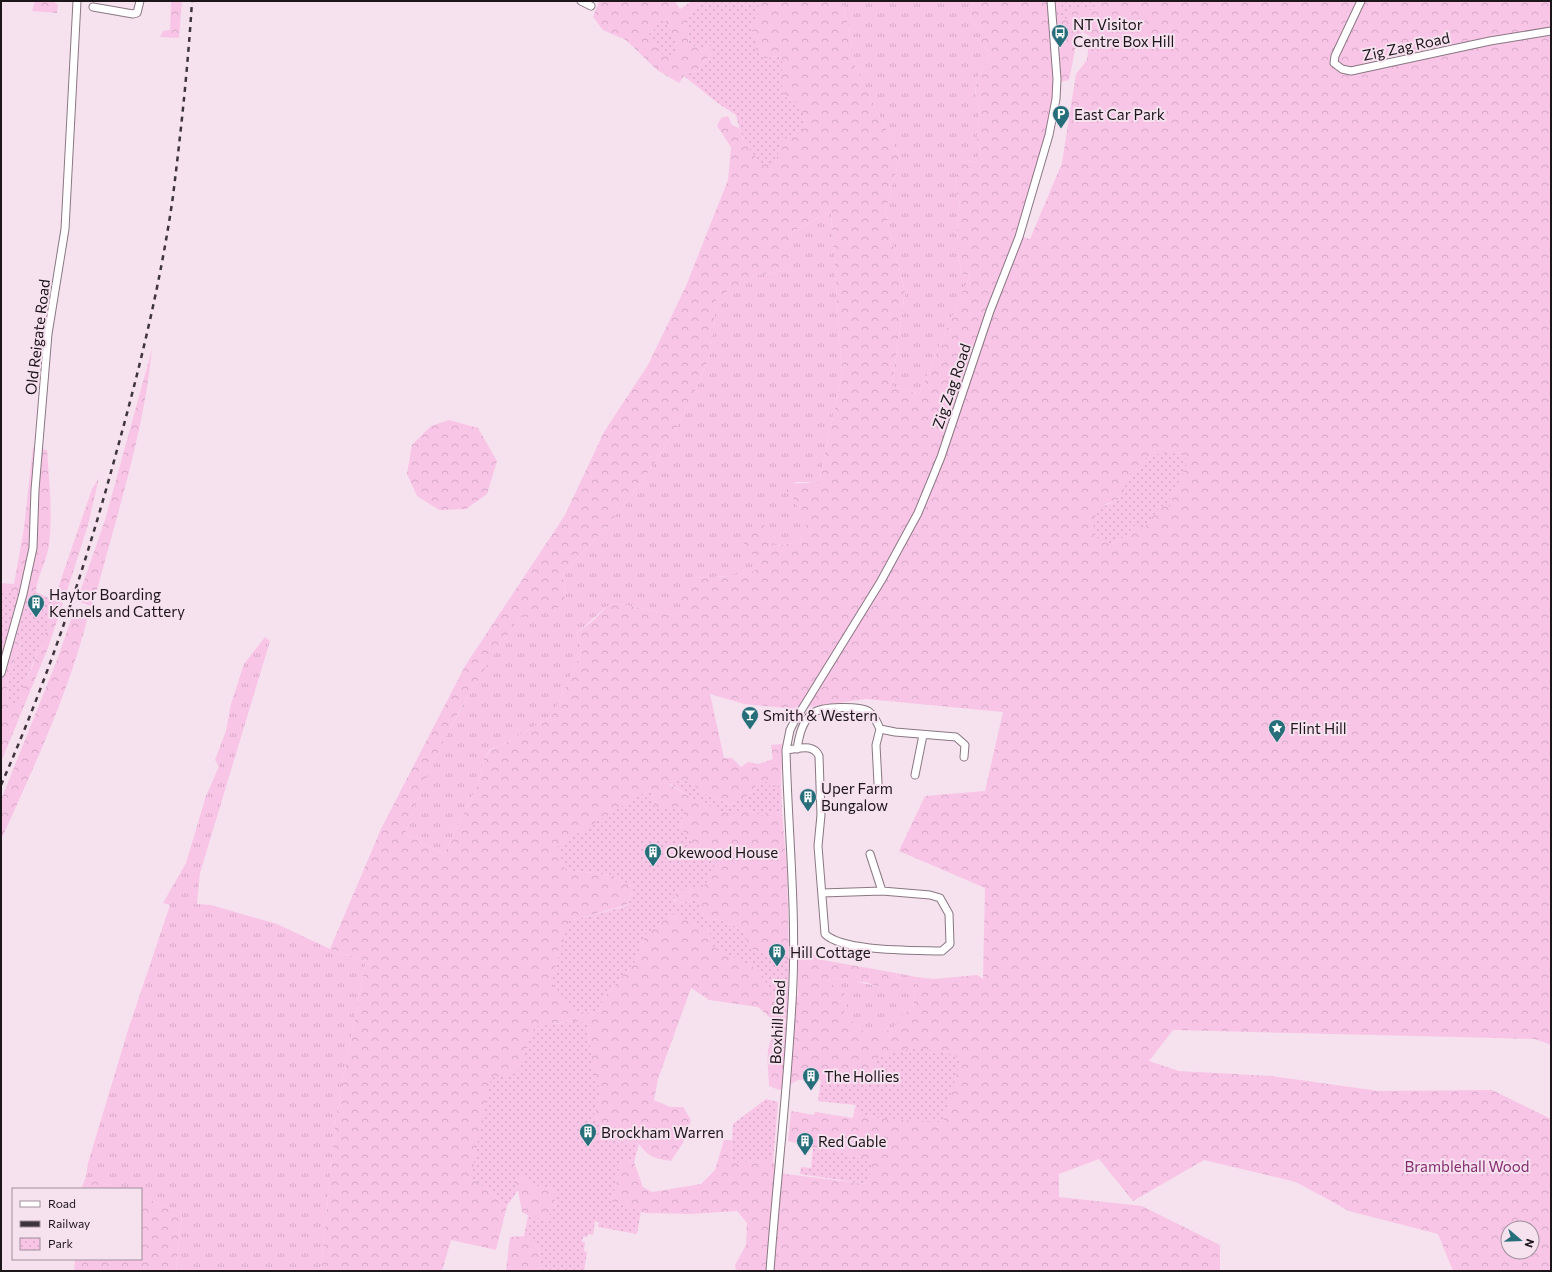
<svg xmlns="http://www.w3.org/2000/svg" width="1552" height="1272" viewBox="0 0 1552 1272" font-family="Commissioner,sans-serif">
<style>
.grass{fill:url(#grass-tufts)}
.forest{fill:url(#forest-crowns);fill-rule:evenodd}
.park{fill:url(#park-dots)}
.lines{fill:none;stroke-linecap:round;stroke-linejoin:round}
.minor-casing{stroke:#897782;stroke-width:9}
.minor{stroke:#fff;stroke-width:7}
.rail{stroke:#3e343b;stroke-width:2.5;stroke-dasharray:5 5;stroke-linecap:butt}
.labels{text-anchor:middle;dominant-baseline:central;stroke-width:4;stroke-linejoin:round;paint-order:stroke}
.poi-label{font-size:15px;fill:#1c151a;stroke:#f6e1ef;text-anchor:start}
.street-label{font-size:15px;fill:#1c151a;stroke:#f6e1ef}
.park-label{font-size:15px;fill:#842e6e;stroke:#f6e1ef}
</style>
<defs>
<pattern id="grass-tufts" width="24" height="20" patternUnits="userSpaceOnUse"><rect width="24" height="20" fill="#f9c5e7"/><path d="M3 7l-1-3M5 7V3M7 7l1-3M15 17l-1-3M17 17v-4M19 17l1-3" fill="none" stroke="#d5a8c6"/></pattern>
<pattern id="forest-crowns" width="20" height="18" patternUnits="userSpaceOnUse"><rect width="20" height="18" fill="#f9c5e7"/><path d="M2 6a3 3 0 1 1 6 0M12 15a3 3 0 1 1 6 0" fill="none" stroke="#d5a8c6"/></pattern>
<pattern id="park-dots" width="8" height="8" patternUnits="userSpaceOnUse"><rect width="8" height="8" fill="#f9c5e7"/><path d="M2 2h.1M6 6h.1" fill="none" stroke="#d5a8c6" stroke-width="1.8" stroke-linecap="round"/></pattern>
</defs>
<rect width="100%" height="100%" fill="#f6e1ef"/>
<path class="grass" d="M843 1H973L970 20 981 29V45L991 53 989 61 977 78 975 94 980 109 977 138 980 152 976 163 965 161 957 174 956 189 960 203 958 215 957 243 961 274 970 275 919 394 892 386 905 292 885 212 900 157 856 69Z
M831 211 842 374 819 482H796L786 492 792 495 807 526 800 542 771 546 754 571 731 576 691 578 685 612 674 615 615 603 606 607 577 633 582 652 552 716 499 747 490 749 484 759 478 784 444 854 405 834 423 784 441 745 483 670 522 614 566 593 562 573C622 515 677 442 707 362 713 347 714 314 717 296L756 275 789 270 792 232Z
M265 637 270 641 200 873 197 904 211 905 277 924 330 949 366 961 336 1116 321 1271H176L182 1212 141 1197V1189H120L86 1177 88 1163 128 1030 170 905 163 903 186 863 206 796 219 766 215 760 226 731 231 704 244 664Z
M896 973 916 977 913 1009 904 1013 893 1030C887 1031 880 1034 874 1034 852 1034 837 998 828 981L836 978C851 983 865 982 880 987L899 979Z"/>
<path class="forest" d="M35 1H53L58 5 57 13 32 11Z
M171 1H182L179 38 160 37 163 31 170 30Z
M599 1H675L680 9 692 1H700L691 11 686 29 689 33 688 42 703 52 708 45 713 48C712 59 701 61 698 71L686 73 679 83 657 70 626 40 603 30 593 17ZM665 19 671 36 677 45 649 34Z
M756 1H843L856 69 900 157 885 212 905 292 892 386 919 394 970 275 961 274 957 243 958 215 960 203 956 189 957 173 965 161 976 163 980 152 977 138 980 109 975 95 977 78 989 61 991 53 981 45V29L970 20 973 1H1063L1091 10 1099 1H1551V1045L1535 1039 1173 1030 1149 1061 1179 1071 1271 1076 1379 1091 1492 1090 1551 1119V1271H1453L1438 1234 1349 1211 1296 1182 1204 1160 1133 1201 1099 1159 1059 1174V1197L1142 1206 1220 1245V1271H736L735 1265 746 1245 747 1223 737 1211 690 1214 645 1213 612 1202 621 1161 634 1162 643 1187 652 1192 701 1184 715 1170 724 1140H732L731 1162 773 1161 778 1173 867 1184 860 1157 835 1153 788 1141 791 1111 814 1115 815 1112 853 1118 854 1112 881 1119 869 1080H798L779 1090 769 1086C768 1057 762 1041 787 1021L772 1019 758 1007 709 1000 691 988 658 1079 654 1100 670 1107H683L691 1120 683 1143 671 1161C656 1159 648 1157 639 1144L616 1141 609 1138 604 1128 594 1115 602 1088 596 1084 592 1074V1057L587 1023 574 1021 553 1024 517 1074 471 1177 507 1206 496 1250 451 1240 442 1271H321L336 1116 366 961 330 949 381 829 465 666 565 515 604 432 648 365 686 286 728 180 731 147 717 126 721 118 728 116 732 125 739 128 743 139 775 164 791 102 782 94V58L775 56 765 59 755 48V38L750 26 757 16 759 4ZM1082 32 1090 36 1087 60 1076 74 1062 163 1030 239 1022 237 1050 144 1060 94V82L1069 80 1077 40ZM831 211 842 374 819 482 788 484 786 492 792 495 806 526 800 542 772 546V531L759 522 748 530 743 546 761 561 754 571 731 576 691 578 679 598 685 612 674 615 615 603 606 607 595 619 577 633 582 652 552 716 499 747 491 749 484 759 478 784 444 854 405 834C412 817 417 799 424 783 450 722 484 668 522 614L529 618 562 606 566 593 562 573C622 515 677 442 707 362 713 347 714 314 717 297L756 275 790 270 792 232ZM1141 469 1178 483 1153 515 1133 526 1128 535 1111 544 1106 504 1120 499ZM710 694 744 704 796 709 866 699 1003 712 985 791 925 796 899 851 985 888 983 979 977 975 934 979 916 977 913 1009 904 1013 892 1030C864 1036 862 1034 844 1011L850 998 828 981 836 978 853 983 865 982 880 987 897 989 901 986 896 973 817 959 814 954 798 955V996L771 997 761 970 752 966 710 931 674 912 645 935 636 960 603 999 598 1014 577 1011 566 998 569 921 627 905 634 887 612 875 565 870 650 789 655 808 681 821 682 831 691 841 690 856 715 857 677 890 673 899 679 903 698 900 704 918 726 921 744 932 748 948 789 962 787 871 782 812 760 815 743 808 692 798 669 784 686 779 703 793 730 805 752 793 781 785 782 744 771 745 773 759 759 764 748 762 741 767 732 758H724ZM1508 1228H1532V1252H1508Z
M152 349C144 431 118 511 97 590L91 606 77 601 105 520Z
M449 420 478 428 497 461 487 494 466 509 439 510 417 496 407 474 412 445 431 426Z
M33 447 47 450C49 481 53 514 49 545 47 561 37 576 36 592L1 593V583L14 584 24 528Z
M99 478 88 525 66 594 57 591 92 489Z
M55 601 63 603 48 648 1 762V649L3 650 8 638 21 643 8 679 7 705H15L33 665Z
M75 608 89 612C70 691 34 766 1 840V800L57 660Z
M520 1174 532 1186 545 1187 554 1191 556 1205 547 1220 532 1218 522 1212 518 1190 513 1181Z
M86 1177 120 1189H81Z
M141 1197 182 1212 176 1271H74L75 1259H141Z
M524 1236 539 1249 542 1271H506L510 1237Z"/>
<path class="park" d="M700 1H756L759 4 757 16 750 26 755 38V48L765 59 775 56 782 58V94L791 102H798L805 119 802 132 782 140 775 164H763C746 148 741 137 736 115L719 104 684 76 686 73 698 71C701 61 712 59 713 48L708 45 703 52 688 42 689 33 686 29 691 11Z
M1063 1H1099L1091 10 1075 6 1065 20 1060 16Z
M665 19 679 51 673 55 664 56 656 47 649 34 654 30 656 22Z
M1162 453 1182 454 1188 461 1178 483 1168 497 1174 501 1169 507 1161 506 1144 528 1133 526 1128 535 1111 544 1095 537C1089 515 1100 506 1120 499L1130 474 1141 469 1146 458Z
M20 591 8 638 3 650 1 649V593Z
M28 592H36L55 601 50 621 16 705H7L8 679 21 643 15 640Z
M686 779 703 793 730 805 752 793 755 783 768 782 771 788 781 785 782 812 760 815 743 808 731 815 692 798 669 783Z
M650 789 655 808 685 809C679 825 679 828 691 841V855L716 857 713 871 703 888 677 890 673 900 679 903 698 900 704 918 726 921 744 932 748 948 789 962 788 998 771 997 761 970 726 954 711 945 710 931 674 913 645 935 636 960 603 999 598 1014 577 1011 551 983 569 921 627 906 634 887 612 875 565 870 558 846Z
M574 1021 587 1023 592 1057V1074L596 1084 602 1088 594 1115 604 1128 609 1138 616 1141 639 1144 634 1162 621 1161 612 1202 641 1211 637 1234 598 1227 599 1222 595 1221 593 1235 588 1234 587 1237H583L582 1242H585L584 1251 587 1252 584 1271H542L539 1249 524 1236 528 1216 532 1218 547 1219 556 1205 554 1191 545 1187 532 1186 520 1174 513 1181 518 1190 507 1206 471 1177 491 1078 517 1074 535 1027Z
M915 1048 943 1052 961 1058 943 1122 881 1119 854 1112 856 1105 818 1101 821 1079 869 1080 878 1057Z
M766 1099 778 1102 773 1161 731 1162 733 1124Z
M813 1148 860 1157 872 1166 867 1184 800 1174 801 1167 811 1168Z"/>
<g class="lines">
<defs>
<path id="minor" d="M581 1 591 6
M1361 1 1335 56 1334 63 1342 69 1351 71 1490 41 1551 31
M93 7 133 14 137 13 140 1
M1 673 23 594 33 548 35 490 48 334 65 229 77 1
M797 749C799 736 802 721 813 713 822 706 859 706 868 711 874 715 877 722 880 729L895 732 956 737 965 745 964 757
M786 750C799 749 813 743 819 756L821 815 818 846 825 934C843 952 915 950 942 951L950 944 949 914 940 898 930 895 882 891
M915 775 923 735
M878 783 876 745 880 729
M822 893 882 891 870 854
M770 1271C777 1175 789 1079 793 982 796 905 788 827 786 750L790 730 794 722 881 581 918 513 941 457 990 311 1019 237 1049 135 1056 99 1057 79 1051 1"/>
</defs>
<use href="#minor" class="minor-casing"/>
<use href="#minor" class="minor"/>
<path class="rail" d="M1 785C49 676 86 565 117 450 140 367 161 281 173 196 181 131 188 66 192 1"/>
</g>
<defs>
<symbol id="bus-pin" viewBox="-11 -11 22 30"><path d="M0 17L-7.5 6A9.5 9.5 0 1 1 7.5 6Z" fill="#266f7a" stroke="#f6e1ef"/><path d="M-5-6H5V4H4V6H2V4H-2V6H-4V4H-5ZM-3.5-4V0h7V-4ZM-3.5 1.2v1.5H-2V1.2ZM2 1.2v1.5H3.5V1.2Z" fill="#fff"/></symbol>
<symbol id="parking-pin" viewBox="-11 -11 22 30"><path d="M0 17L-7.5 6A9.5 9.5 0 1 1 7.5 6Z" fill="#266f7a" stroke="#f6e1ef"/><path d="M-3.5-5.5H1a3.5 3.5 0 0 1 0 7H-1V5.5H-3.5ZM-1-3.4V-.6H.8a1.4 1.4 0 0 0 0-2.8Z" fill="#fff"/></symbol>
<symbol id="building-pin" viewBox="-11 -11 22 30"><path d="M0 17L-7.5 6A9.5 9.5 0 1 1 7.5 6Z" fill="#266f7a" stroke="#f6e1ef"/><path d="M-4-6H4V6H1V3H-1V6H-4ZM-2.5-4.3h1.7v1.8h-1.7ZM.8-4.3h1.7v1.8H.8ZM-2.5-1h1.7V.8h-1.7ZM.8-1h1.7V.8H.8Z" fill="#fff"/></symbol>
<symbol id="bar-pin" viewBox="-11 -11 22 30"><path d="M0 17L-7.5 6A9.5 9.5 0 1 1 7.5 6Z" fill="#266f7a" stroke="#f6e1ef"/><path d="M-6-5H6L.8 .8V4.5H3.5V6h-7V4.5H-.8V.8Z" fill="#fff"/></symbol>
<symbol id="sight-pin" viewBox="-11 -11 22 30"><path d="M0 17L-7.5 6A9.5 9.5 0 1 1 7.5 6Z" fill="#266f7a" stroke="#f6e1ef"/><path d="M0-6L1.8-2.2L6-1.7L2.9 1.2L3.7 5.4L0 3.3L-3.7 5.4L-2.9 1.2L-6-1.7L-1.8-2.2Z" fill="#fff"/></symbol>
</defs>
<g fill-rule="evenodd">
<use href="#bus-pin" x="1050" y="23" width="20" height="27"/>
<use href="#parking-pin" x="1051" y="104" width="20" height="27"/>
<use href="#building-pin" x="26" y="593" width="20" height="27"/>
<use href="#bar-pin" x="740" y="705" width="20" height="27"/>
<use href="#sight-pin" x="1267" y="718" width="20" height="27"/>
<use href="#building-pin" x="798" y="787" width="20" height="27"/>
<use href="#building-pin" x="643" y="842" width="20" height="27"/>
<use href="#building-pin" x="767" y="942" width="20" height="27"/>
<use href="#building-pin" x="801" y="1066" width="20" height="27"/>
<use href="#building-pin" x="578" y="1122" width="20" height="27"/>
<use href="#building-pin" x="795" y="1131" width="20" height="27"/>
</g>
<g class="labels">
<g class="poi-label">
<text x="1073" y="24">NT Visitor<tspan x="1073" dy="17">Centre Box Hill</tspan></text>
<text x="1074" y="114">East Car Park</text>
<text x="49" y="594">Haytor Boarding<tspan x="49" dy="17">Kennels and Cattery</tspan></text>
<text x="763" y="715">Smith &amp; Western</text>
<text x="1290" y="728">Flint Hill</text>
<text x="821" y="788">Uper Farm<tspan x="821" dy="17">Bungalow</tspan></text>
<text x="666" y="852">Okewood House</text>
<text x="790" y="952">Hill Cottage</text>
<text x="824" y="1076">The Hollies</text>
<text x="601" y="1132">Brockham Warren</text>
<text x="818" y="1141">Red Gable</text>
</g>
<g class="street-label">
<text transform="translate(1406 46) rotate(-12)">Zig Zag Road</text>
<text transform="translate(37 337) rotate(-83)">Old Reigate Road</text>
<text transform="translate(951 386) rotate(-71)">Zig Zag Road</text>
<text transform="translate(777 1022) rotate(-87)">Boxhill Road</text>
</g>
<g class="park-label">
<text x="1467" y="1166">Bramblehall Wood</text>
</g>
</g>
<rect width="1552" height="1272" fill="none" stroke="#1c151a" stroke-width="4"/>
<rect x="12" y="1188" width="130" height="72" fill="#f6e1ef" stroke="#9f8f9a"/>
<rect x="20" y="1201" width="20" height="6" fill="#ffffff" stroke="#9f8f9a"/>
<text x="48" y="1208" font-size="12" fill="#1c151a">Road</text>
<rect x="20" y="1221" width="20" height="6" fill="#3e343b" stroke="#9f8f9a"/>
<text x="48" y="1228" font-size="12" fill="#1c151a">Railway</text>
<rect x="20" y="1238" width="20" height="12" fill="url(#park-dots)" stroke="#9f8f9a"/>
<text x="48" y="1248" font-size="12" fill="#1c151a">Park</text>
<g transform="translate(1520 1240) rotate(109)"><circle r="19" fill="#f6e1ef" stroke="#9f8f9a"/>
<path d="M0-3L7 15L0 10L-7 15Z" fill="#266f7a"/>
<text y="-6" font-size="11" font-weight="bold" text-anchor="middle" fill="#1c151a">N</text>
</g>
</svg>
